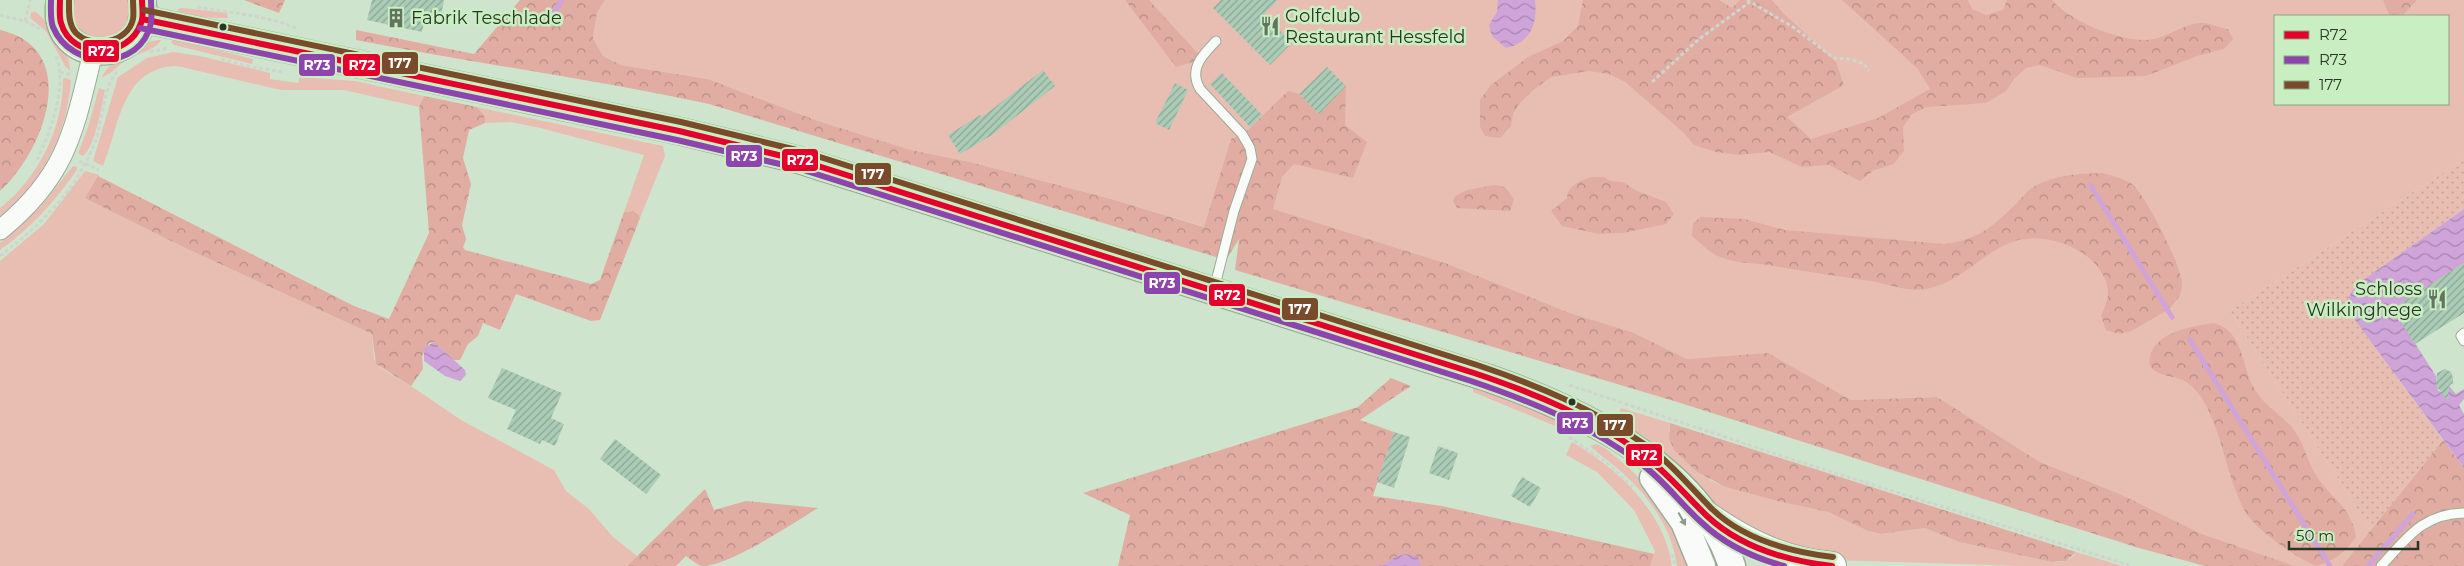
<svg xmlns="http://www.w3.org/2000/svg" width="2464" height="566" viewBox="0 0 2464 566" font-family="Montserrat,sans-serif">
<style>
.green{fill:#e8beb3;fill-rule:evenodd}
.forest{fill:url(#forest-crowns)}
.garden{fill:url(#garden-dots)}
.water{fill:url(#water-waves)}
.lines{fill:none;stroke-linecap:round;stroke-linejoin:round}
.stream{stroke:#cfa4d9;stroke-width:5}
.building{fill:url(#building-hatch)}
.service-casing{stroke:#9cac99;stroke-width:11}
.minor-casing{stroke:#9cac99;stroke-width:21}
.secondary-casing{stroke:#9cac99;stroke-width:29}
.primary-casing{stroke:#9cac99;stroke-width:30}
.path{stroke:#cfd5ce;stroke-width:3;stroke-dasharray:4 2.5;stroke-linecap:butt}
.service{stroke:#f8fbf7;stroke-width:9}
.minor{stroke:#f8fbf7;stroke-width:19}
.secondary{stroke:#f8fbf7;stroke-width:26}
.primary{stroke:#f8fbf7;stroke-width:28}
.bus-1-casing{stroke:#c9eec1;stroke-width:10}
.bus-2-casing{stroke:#c9eec1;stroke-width:10}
.bus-3-casing{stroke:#c9eec1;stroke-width:10}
.bus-1{stroke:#e4002b;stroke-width:6}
.bus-2{stroke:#8e44ad;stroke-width:6}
.bus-3{stroke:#7a4b2a;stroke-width:6}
.oneway{fill:#90998e}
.bus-dot{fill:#283725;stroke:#c9eec1;stroke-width:2}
.labels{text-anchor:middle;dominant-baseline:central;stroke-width:5;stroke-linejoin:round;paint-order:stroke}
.poi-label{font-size:18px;fill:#283725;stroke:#c9eec1;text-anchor:start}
.line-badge{stroke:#c9eec1;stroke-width:2}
.badge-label{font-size:14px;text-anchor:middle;font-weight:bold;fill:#fff}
</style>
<defs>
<pattern id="forest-crowns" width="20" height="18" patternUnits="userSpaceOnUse" patternTransform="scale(1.25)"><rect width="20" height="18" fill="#e1aca2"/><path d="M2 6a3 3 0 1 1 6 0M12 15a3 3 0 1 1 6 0" fill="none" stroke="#b68d84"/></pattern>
<pattern id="garden-dots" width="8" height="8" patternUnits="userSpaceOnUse" patternTransform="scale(1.25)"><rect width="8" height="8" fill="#e8beb3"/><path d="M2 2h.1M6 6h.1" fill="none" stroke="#c7a49a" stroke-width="1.8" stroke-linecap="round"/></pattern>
<pattern id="water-waves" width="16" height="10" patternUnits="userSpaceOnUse" patternTransform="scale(1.25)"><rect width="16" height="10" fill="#cfa4d9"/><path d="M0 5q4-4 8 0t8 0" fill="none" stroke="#a886b0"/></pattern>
<pattern id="building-hatch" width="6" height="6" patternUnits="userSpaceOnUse" patternTransform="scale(1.25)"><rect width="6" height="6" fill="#abccb6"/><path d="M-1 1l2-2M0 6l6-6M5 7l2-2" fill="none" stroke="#8ba694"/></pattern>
</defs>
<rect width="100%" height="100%" fill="#cfe4cc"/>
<path class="green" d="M67 0H134L126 35 83 41 65 8Z
M605 0H2464V159L2230 311 2371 530 2342 566H2295L2202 534 2120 494 2040 462 1937 397 1851 400 1768 354 1687 359 1632 332 1570 313 1448 264 1272 209 1239 237 1115 200 970 162 911 150 818 121 708 79 621 65 603 56 593 38 597 13ZM2275 16H2448V104H2275Z
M182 8 227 13 228 18 197 17 178 13V9Z
M34 11C49 20 71 53 70 71L65 66 46 31 30 18 31 13Z
M174 39 253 59 252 64 174 45 171 42Z
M161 40C156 50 139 53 129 58 120 63 111 75 102 77 108 61 145 39 161 40Z
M173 52 200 56 270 73V79L298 83 300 77 355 81 424 96 419 107 344 90H281L177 66C121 67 120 126 103 166L93 161 118 77 147 58Z
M65 78 71 80C67 134 43 182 0 216V208C38 178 63 129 63 79Z
M99 88 105 90C101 108 96 145 83 156L79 154V151L89 124Z
M477 107 663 146 665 156 640 218 639 215 629 211 624 212 644 155 540 128 511 122 485 123 484 115Z
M73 166 77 167V170C55 201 31 228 0 250V243L41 206Z
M85 171 99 175 86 198 181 246 372 334 374 359 379 367 411 386 461 420 554 470 566 491 589 509 613 537 637 556 627 566H0V261L44 224Z
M1478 386 1564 422 1565 430 1473 392V389Z
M1621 408 1670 423 1669 431 1710 480 1725 487 1777 501 1828 512 1868 531 1881 534 1925 528 1959 542 2052 562C2062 563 2071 561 2076 552L2122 566H2019L1833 560 1734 525 1618 416Z
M1572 442C1618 469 1664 511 1672 566H1650L1655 551 1634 510 1597 472 1566 455Z
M1596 444C1604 446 1610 452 1616 457 1650 484 1678 523 1687 566H1677C1672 528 1649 496 1620 471 1611 462 1599 455 1590 446Z"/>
<path class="forest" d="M244 0H285L279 13Z
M520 0H605L597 13 593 38 603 56 621 65 708 79 818 121 911 150 970 162 1115 200 1204 227 1231 139 1246 132 1288 91 1299 94 1319 114 1346 86 1345 125 1367 142 1353 178 1294 164 1282 177 1273 209 1448 264 1570 313 1632 332 1687 359 1768 353 1851 400 1937 397 2040 462 2120 494 2202 534 2295 566H2205L2139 548 1674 401 1235 270 1239 239 1226 260 709 104C592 79 473 63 356 40V30L474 54Z
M1125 0H1149L1203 59 1176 67Z
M1583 0H1719L1732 8 1740 0H1772L1781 11 1836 62 1844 85 1787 117 1811 139 1878 118 1930 89 1918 69 1842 0H1968L1972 9 1986 15 2003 10 2007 0H2052C2069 21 2126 45 2154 39 2169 36 2186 23 2202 23 2210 23 2220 28 2228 29L2233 39 2224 49 2197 56 2146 76 2077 78 2040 65 2026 68 2014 79 2006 91 1986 103 1927 107 1912 114 1903 127 1904 151 1894 164 1874 170 1860 181 1829 165 1802 167 1769 152 1739 155 1716 152 1694 145 1683 132 1625 82 1609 74 1589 71 1551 77 1532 91 1519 104 1513 114 1511 126 1500 138 1485 136 1480 127V100L1491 85 1528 57 1563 41 1578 26Z
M2383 0H2417L2402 16H2386L2389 14Z
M0 30C83 49 44 151 0 191Z
M424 96 477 107 484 115 485 123 469 130 463 158 471 184 462 225 466 239 463 247 465 250 591 284 600 280 624 212 633 211 639 215 640 218 600 320 591 321 516 294 500 330 483 323 478 336 468 344 460 360H454L434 342 429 343 422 356 423 369 411 386 376 364 372 334 181 246 85 198 98 176 354 306 389 319 429 233 419 107Z
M2103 173C2113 176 2123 178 2132 184 2145 194 2185 271 2182 287 2179 306 2161 314 2145 323 2130 332 2124 337 2106 330L2101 316C2104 309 2109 299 2108 291 2104 252 2048 230 2015 241 1983 251 1961 283 1926 289 1907 292 1888 284 1870 281 1836 276 1802 271 1768 265 1754 263 1737 263 1723 258 1712 255 1701 244 1692 236L1693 223 1701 217 1744 219 1785 230 1944 244C1976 240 1990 229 2013 207 2019 201 2025 193 2032 188 2054 174 2078 174 2103 173Z
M1591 177H1604L1610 181 1623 182 1637 191 1666 202 1674 214 1666 224 1623 233 1599 234 1562 226 1551 211 1567 198C1568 185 1580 181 1591 177Z
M1494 185 1505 187 1514 199 1510 211 1457 208 1453 201 1455 196 1467 190Z
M2214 323C2246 332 2240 368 2256 391 2265 406 2280 414 2291 426 2304 441 2307 462 2317 477 2333 500 2351 507 2356 537 2345 552 2335 561 2316 566 2295 557 2253 528 2243 508 2227 476 2223 439 2207 407 2203 398 2194 387 2185 381 2174 375 2144 376 2150 356 2157 331 2193 326 2214 323Z
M1391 378 1411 386 1360 420 1394 432 1373 496 1442 506 1654 554 1650 566H1118L1130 515 1083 493 1358 407Z
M1670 423 2076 552 2066 561 2052 562 1959 542 1925 528 1881 534 1868 531 1828 512 1777 501 1725 487 1696 471 1675 451 1669 439Z
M2443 440 2464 468V566H2342Z
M705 489 714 510 746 501 818 508C793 523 730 566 702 566 697 565 691 559 686 556L676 566H627Z"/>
<path class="garden" d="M2464 159V209L2356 285 2396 376 2443 440 2371 530 2230 311Z"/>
<path class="water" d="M1498 0H1535C1538 24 1530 43 1506 48L1492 36 1489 25 1497 12Z
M2464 209V263L2393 309 2436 376 2438 391 2448 393 2449 386 2456 394 2464 389V399L2459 405 2464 414V468L2344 305 2356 285Z
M434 342 465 370 466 375 460 381 445 376 424 361V348Z
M1406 554 1418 557 1421 566H1381L1397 556Z"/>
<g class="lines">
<path class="stream" d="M546 24 562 0
M2091 186 2172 317
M2190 340 2330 566
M2368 566 2413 514"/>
</g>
<path class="building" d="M372 0H444L441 16 426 13 422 32 367 20Z
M1221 0H1278L1264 14 1292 43 1270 65 1213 8Z
M1327 67 1346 86 1319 114 1299 94Z
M1043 70 1055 86 992 135 960 154 948 135 980 115 982 117Z
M1222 73 1262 115 1250 127 1210 84Z
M1175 83 1188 90 1169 130 1155 123Z
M2464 263V313L2415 344 2392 309Z
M502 368 562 393 551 418 564 424 555 446 542 440 540 444 507 429 516 410 488 398Z
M2445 369 2451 372 2453 378V383L2449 386 2448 400 2436 386 2437 373Z
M1394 432 1410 437 1394 488 1377 482Z
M615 439 661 475 646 494 600 459Z
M1438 446 1458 453 1449 480 1429 473Z
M1522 477 1541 488 1530 507 1511 496Z"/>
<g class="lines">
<defs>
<path id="service" d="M1214 289 1234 211 1252 159 1250 148 1242 134 1200 89C1188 68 1203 55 1216 41
M2464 333 2461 336 2464 341
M2381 566C2407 538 2422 514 2464 513"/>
<path id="minor" d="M0 230C67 176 74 131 93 52"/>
<path id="secondary" d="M60 0C47 70 156 67 142 0
M142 19 679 131 799 160 1488 378C1580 410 1700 466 1732 566
M1653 478 1684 522 1702 566"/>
<path id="primary" d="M1707 516C1746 543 1784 562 1832 566"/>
</defs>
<use href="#service" class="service-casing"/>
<use href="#minor" class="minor-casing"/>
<use href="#secondary" class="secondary-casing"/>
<use href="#primary" class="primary-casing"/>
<path class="path" d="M1747 0 1793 27 1834 58 1850 59 1864 64 1869 71
M197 7C231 13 264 15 296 28
M0 15 25 21 40 29
M25 21 30 0
M150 52 168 48
M221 59 251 67 283 72
M60 72 72 75
M1652 82 1699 39 1750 2
M37 160C50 134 68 84 56 56
M79 161 99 170
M0 256C39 227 78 188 95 142 103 122 103 83 119 70
M1569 385 1800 462 2132 566
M1569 437 1606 462 1633 487
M1672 554 1675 566"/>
<use href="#service" class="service"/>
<use href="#minor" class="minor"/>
<use href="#secondary" class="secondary"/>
<use href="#primary" class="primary"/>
<defs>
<path id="bus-1" d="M60 0C60 7 59 17 61 23 72 61 129 59 141 23 144 17 142 7 142 0
M142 19 679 131 799 160 1474 373C1534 393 1590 416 1641 453 1667 472 1684 494 1707 516 1740 547 1788 561 1832 566"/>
<path id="bus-2" d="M51 0C51 8 50 20 53 27 71 71 141 71 151 23 152 16 151 7 151 0
M140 28 677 140 797 168 1471 381C1533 402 1592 426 1644 466 1666 483 1681 504 1701 522 1724 544 1754 558 1784 566"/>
<path id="bus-3" d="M69 0C69 11 68 24 76 33 92 49 128 43 133 19 134 14 133 6 133 0
M144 10 681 122 801 151 1477 365C1537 385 1594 409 1647 446 1672 464 1690 487 1712 509 1744 540 1790 552 1833 557"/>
</defs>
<use href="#bus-1" class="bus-1-casing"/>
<use href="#bus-2" class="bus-2-casing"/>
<use href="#bus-3" class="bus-3-casing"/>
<use href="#bus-1" class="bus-1"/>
<use href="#bus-2" class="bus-2"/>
<use href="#bus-3" class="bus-3"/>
</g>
<defs><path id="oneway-solid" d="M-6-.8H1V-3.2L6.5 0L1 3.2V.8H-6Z" transform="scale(1.25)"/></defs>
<use class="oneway" href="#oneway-solid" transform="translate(1682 519) rotate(61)"/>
<defs>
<symbol id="building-bare" viewBox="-9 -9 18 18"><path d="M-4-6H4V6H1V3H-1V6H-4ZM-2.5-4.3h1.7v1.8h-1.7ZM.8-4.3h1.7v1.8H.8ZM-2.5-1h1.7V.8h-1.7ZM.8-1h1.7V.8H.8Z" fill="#62745f" stroke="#c9eec1" stroke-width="2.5" paint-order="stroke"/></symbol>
<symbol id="restaurant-bare" viewBox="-9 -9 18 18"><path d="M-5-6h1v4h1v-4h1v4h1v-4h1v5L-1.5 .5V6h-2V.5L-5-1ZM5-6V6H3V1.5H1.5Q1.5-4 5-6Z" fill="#62745f" stroke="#c9eec1" stroke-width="2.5" paint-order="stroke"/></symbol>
</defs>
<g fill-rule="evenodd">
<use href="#building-bare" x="382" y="4" width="28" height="28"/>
<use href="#restaurant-bare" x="1256" y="12" width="28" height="28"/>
<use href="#restaurant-bare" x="2423" y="285" width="28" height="28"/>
</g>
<g class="bus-dot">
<circle cx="223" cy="27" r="4.5"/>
<circle cx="1572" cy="402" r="4.5"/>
</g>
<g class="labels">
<g class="poi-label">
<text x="1285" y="16">Golfclub<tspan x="1285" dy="21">Restaurant Hessfeld</tspan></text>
<text x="411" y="18">Fabrik Teschlade</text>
<text x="2422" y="289" text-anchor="end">Schloss<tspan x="2422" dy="21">Wilkinghege</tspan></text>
</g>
</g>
<g class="line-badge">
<rect x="82" y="39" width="38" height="24" rx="5" fill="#e4002b"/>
<rect x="381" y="51" width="38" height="24" rx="5" fill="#7a4b2a"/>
<rect x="342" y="53" width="39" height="24" rx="5" fill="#e4002b"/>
<rect x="298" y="53" width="38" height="24" rx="5" fill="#8e44ad"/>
<rect x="725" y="144" width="38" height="24" rx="5" fill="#8e44ad"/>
<rect x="781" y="148" width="38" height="24" rx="5" fill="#e4002b"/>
<rect x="854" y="162" width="38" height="24" rx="5" fill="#7a4b2a"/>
<rect x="1143" y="271" width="38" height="24" rx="5" fill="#8e44ad"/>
<rect x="1208" y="283" width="38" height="24" rx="5" fill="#e4002b"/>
<rect x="1281" y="297" width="38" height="24" rx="5" fill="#7a4b2a"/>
<rect x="1556" y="411" width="38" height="24" rx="5" fill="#8e44ad"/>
<rect x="1596" y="413" width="38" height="24" rx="5" fill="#7a4b2a"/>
<rect x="1625" y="443" width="38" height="24" rx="5" fill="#e4002b"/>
</g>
<g class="badge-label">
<text x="101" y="56">R72</text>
<text x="400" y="68">177</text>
<text x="362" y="70">R72</text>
<text x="317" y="70">R73</text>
<text x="744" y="161">R73</text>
<text x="800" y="165">R72</text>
<text x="873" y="179">177</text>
<text x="1162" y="288">R73</text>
<text x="1227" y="300">R72</text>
<text x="1300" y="314">177</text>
<text x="1575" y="428">R73</text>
<text x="1615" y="430">177</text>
<text x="1644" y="460">R72</text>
</g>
<rect x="2274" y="15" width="175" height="90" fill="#c9eec1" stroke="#89a583"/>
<rect x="2284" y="31" width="25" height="8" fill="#e4002b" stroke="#89a583"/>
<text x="2319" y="40" font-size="15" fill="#283725">R72</text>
<rect x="2284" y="56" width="25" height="8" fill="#8e44ad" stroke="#89a583"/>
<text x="2319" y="65" font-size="15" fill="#283725">R73</text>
<rect x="2284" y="81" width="25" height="8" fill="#7a4b2a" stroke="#89a583"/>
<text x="2319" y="90" font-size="15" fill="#283725">177</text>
<path d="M2289 541v8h129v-8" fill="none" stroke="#283725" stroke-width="2.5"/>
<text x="2296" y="541" font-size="15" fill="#283725" stroke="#c9eec1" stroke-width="4" paint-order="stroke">50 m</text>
</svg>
